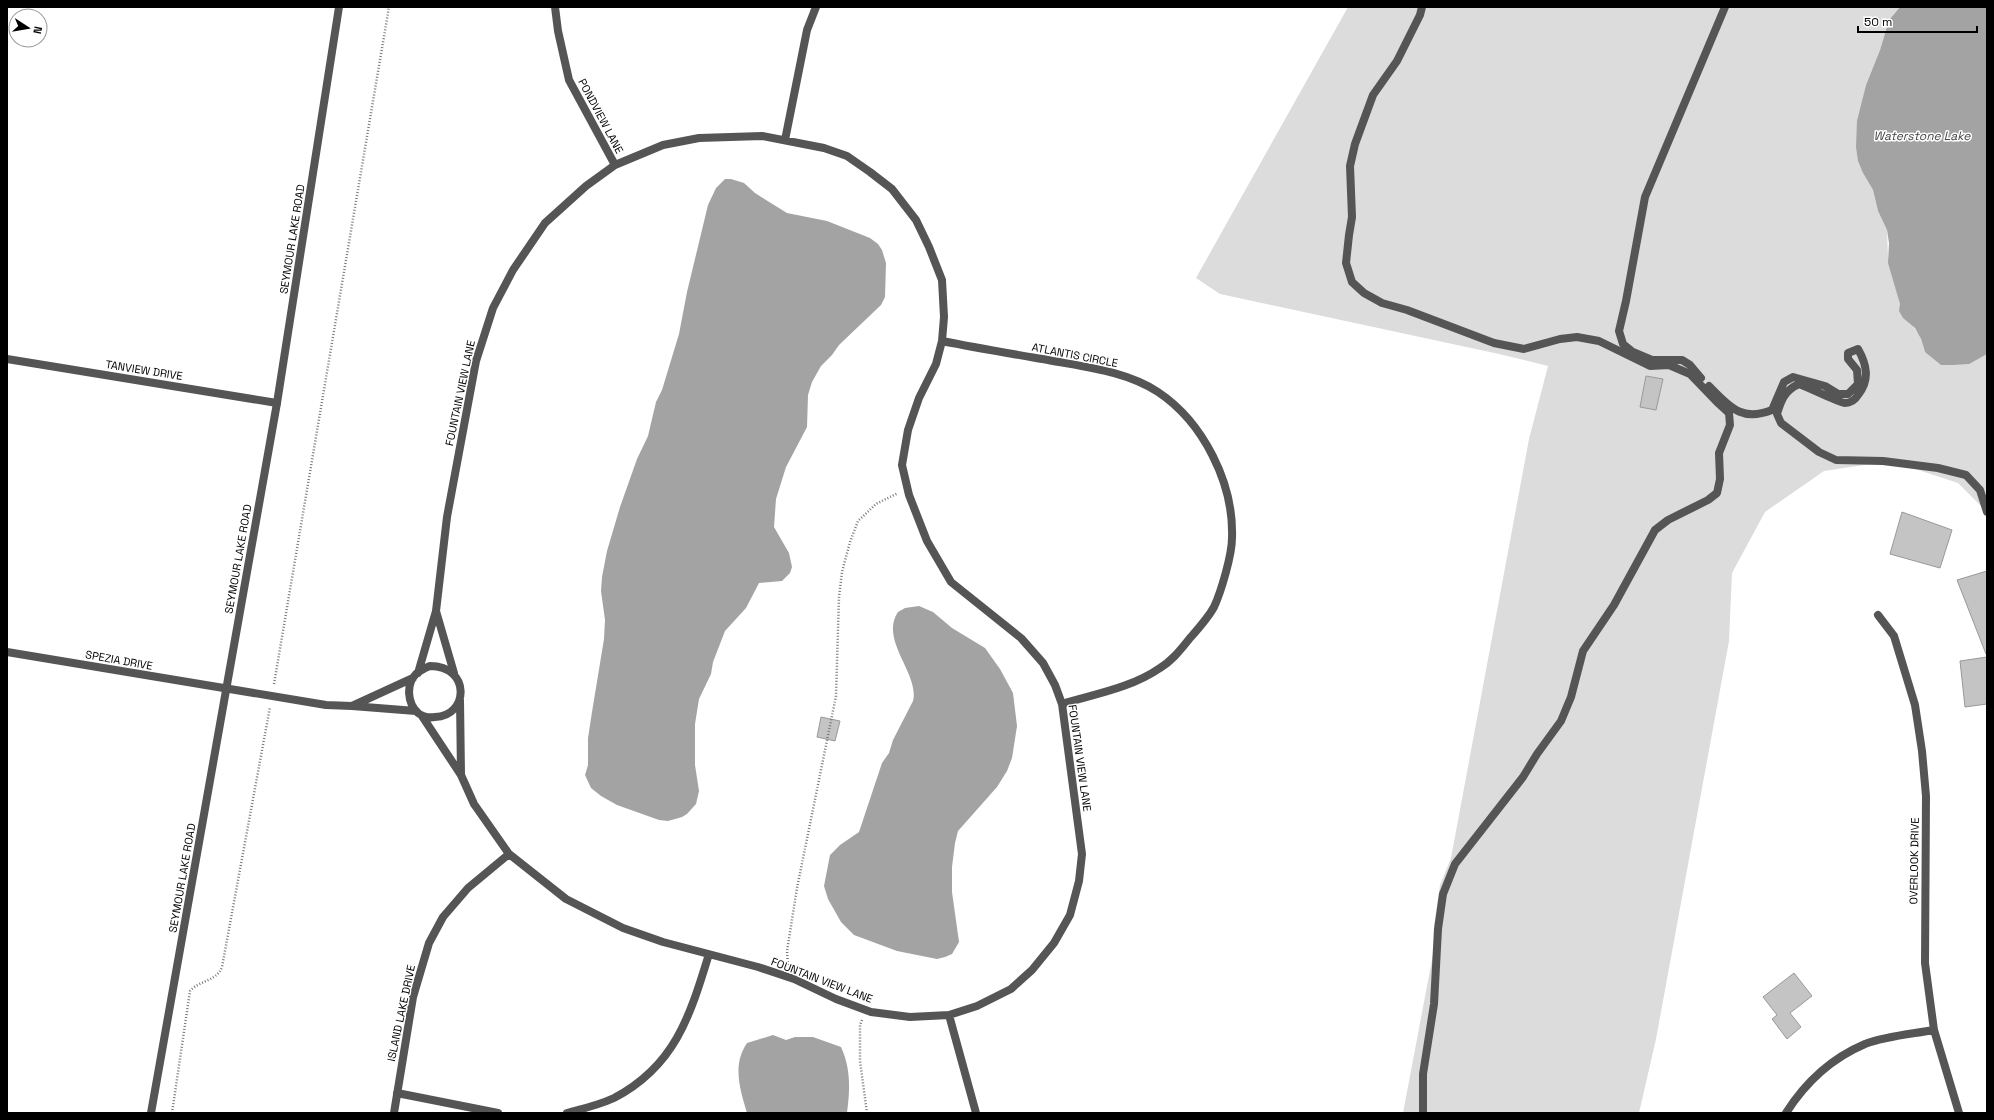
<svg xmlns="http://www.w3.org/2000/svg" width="1994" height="1120" viewBox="0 0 1994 1120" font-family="'Space Grotesk',sans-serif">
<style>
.green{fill:#dcdcdc}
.water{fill:#a3a3a3}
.building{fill:#c4c4c4;stroke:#999}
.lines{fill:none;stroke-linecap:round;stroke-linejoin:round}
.path{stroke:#777;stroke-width:2.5;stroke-dasharray:1 2;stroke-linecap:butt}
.service{stroke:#555;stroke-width:8}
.minor{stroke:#555;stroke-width:8}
.tertiary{stroke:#555;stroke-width:8}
.labels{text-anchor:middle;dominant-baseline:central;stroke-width:3;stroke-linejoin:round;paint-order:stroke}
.street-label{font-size:11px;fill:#000;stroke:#fff}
.water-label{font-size:12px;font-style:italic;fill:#444;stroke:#fff}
</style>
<rect width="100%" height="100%" fill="#fff"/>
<path class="green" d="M1348 7H1900L1889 20 1880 50 1866 85 1857 128 1863 173 1873 190 1878 211 1887 230 1888 257 1900 304C1899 320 1907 318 1915 329 1921 336 1922 344 1925 352L1981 357 1987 354V512L1958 483 1891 461 1824 471 1765 512 1732 573 1729 641 1656 1039 1639 1113H1403L1438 928 1434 926 1440 885 1451 858 1529 439 1548 366 1499 354 1220 294 1196 278Z"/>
<path class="water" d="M1900 7H1987V354L1969 364 1952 365H1941L1925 352 1921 339 1915 328 1903 318 1899 311 1900 304 1888 263 1889 243 1887 230 1878 211 1873 190 1863 173 1858 161 1856 147 1857 121 1866 85 1880 50 1889 20Z
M725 179H731L744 183 755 193 787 213 827 221 870 238 878 244 882 250 886 263 885 297 881 305 839 345 832 355 821 366 812 382 808 395 807 427 786 467 776 499 774 527 789 553 792 567 790 573 782 581 759 583 746 608 725 631 713 662 711 674 699 699 695 724V765L699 791 696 804 687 814 682 817 668 821 659 820 617 805 601 796 591 788 585 775 588 765V738L592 712 604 639 605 620 601 591 602 577 607 551 620 507 637 459 648 436 656 402 662 390 679 334 687 292 708 205 716 188Z
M919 606 933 612 952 628 985 648 1000 669 1013 693 1017 726 1012 758 1007 771 997 787 958 831 955 843 952 867V892L959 942 952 954 945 957 937 959 897 951 854 935 841 922 828 899 824 886 830 855 840 845 859 832 882 763 889 753 893 740 913 701C920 674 879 640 898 612L905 608Z
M773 1035 786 1040 795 1037H813L841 1047C851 1069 850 1089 847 1113H747C740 1089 732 1065 747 1043Z"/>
<path class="building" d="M1646 376 1663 379 1656 410 1640 407Z
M1902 512 1952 530 1940 568 1890 554Z
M1987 571V653L1986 654 1957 580Z
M1987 657V704L1965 707 1960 661Z
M821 717 840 721 835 741 817 737Z
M1794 973 1812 996 1790 1013 1801 1027 1787 1039 1772 1019 1777 1015 1763 997Z"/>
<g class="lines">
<path class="path" d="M274 684 389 7
M788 965 787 951 797 888 836 696 839 597 842 572 850 542 858 521 876 504 898 493
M862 1020 860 1025V1061L867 1113
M172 1113 190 991C200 980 217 981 222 967L270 707"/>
<path class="service" d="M1422 7 1420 15 1397 61 1373 95 1355 144 1350 166 1352 217 1349 235 1346 263 1352 282 1364 293 1382 303 1407 310 1494 343 1524 349 1560 339 1577 337 1599 341 1650 366 1669 365 1690 374 1717 402 1729 413 1730 425 1719 453 1720 479 1717 493 1708 500 1668 520 1655 530 1614 605 1583 651 1571 697 1561 721 1537 754 1523 777 1455 864 1443 894 1438 929 1434 1004 1423 1074V1113
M1701 378 1690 365 1682 360H1652L1633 352 1623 344 1619 331 1626 301 1645 197 1725 7
M1709 386C1730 407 1741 422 1772 410L1784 382 1793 377 1825 386 1838 394H1848L1858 384 1857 370 1848 359V353L1858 349C1867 365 1870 380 1858 395 1855 400 1851 403 1845 403 1839 403 1808 387 1799 384 1785 390 1781 400 1777 414L1781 423 1819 452 1836 460 1883 461 1938 468 1966 475 1980 490 1987 512"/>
<path class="minor" d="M555 7 558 31 569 80 615 165
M785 140 807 30 816 7
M942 341C977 348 1013 354 1048 360 1085 367 1126 371 1158 392 1203 422 1234 483 1232 538 1232 555 1221 592 1214 607 1208 618 1198 629 1190 638 1181 649 1172 661 1160 668 1131 688 1095 694 1062 704
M7 359 277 403
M1878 615 1894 636 1915 705 1922 751 1926 796 1925 963 1934 1030 1959 1113
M7 652 326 705 352 706
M430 666C471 666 469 716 435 717 429 718 423 717 418 713 407 703 406 684 416 674 420 670 425 668 430 666Z
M418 673 436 611 454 673
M413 678 352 706 416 711
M460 700 461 774
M422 716 461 775 474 804 509 854 566 899 623 928 663 942 758 967 794 979 836 999 871 1012 910 1017 949 1015 977 1006 1011 989 1032 970 1054 943 1070 915 1079 881 1082 854 1062 704 1055 685 1043 663 1021 638 951 582 927 541 909 495 902 465 908 430 919 398 936 364 942 341 944 317 942 280 929 247 916 220 892 189 870 172 847 156 824 148 762 136 699 138 663 145 615 165 586 186 545 223 513 270 493 308 476 361 447 517 436 611
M949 1015 976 1113
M397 1093 498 1113
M394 1113 413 997 429 943 443 917 468 888 509 854
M567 1113C582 1109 599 1105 614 1098 675 1066 690 1016 709 954
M1786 1113C1805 1083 1832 1058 1865 1044 1886 1036 1912 1034 1934 1030"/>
<path class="tertiary" d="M151 1113 277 403 339 7"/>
</g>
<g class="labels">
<g class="street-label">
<text transform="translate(601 116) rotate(62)">PONDVIEW LANE</text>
<text transform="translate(292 239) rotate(-81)">SEYMOUR LAKE ROAD</text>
<text transform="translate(1075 355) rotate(11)">ATLANTIS CIRCLE</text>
<text transform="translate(144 370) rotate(9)">TANVIEW DRIVE</text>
<text transform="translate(460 393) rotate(-78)">FOUNTAIN VIEW LANE</text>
<text transform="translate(238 559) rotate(-80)">SEYMOUR LAKE ROAD</text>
<text transform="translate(119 660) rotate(10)">SPEZIA DRIVE</text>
<text transform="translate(1080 758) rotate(82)">FOUNTAIN VIEW LANE</text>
<text transform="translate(1914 861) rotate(-89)">OVERLOOK DRIVE</text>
<text transform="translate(182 878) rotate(-80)">SEYMOUR LAKE ROAD</text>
<text transform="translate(822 980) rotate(21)">FOUNTAIN VIEW LANE</text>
<text transform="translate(401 1013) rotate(-78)">ISLAND LAKE DRIVE</text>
</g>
<g class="water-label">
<text x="1922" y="136">Waterstone Lake</text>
</g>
</g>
<rect width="1994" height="1120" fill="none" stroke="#000000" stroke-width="16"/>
<g transform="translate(28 28) rotate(102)"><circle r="19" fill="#ffffff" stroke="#999999"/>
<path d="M0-3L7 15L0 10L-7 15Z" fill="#000000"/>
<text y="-6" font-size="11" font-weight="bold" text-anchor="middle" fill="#000000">N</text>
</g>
<path d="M1858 26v6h119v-6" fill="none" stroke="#000000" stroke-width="2"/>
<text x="1864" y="26" font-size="12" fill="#000000" stroke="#ffffff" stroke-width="3" paint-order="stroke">50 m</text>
</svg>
